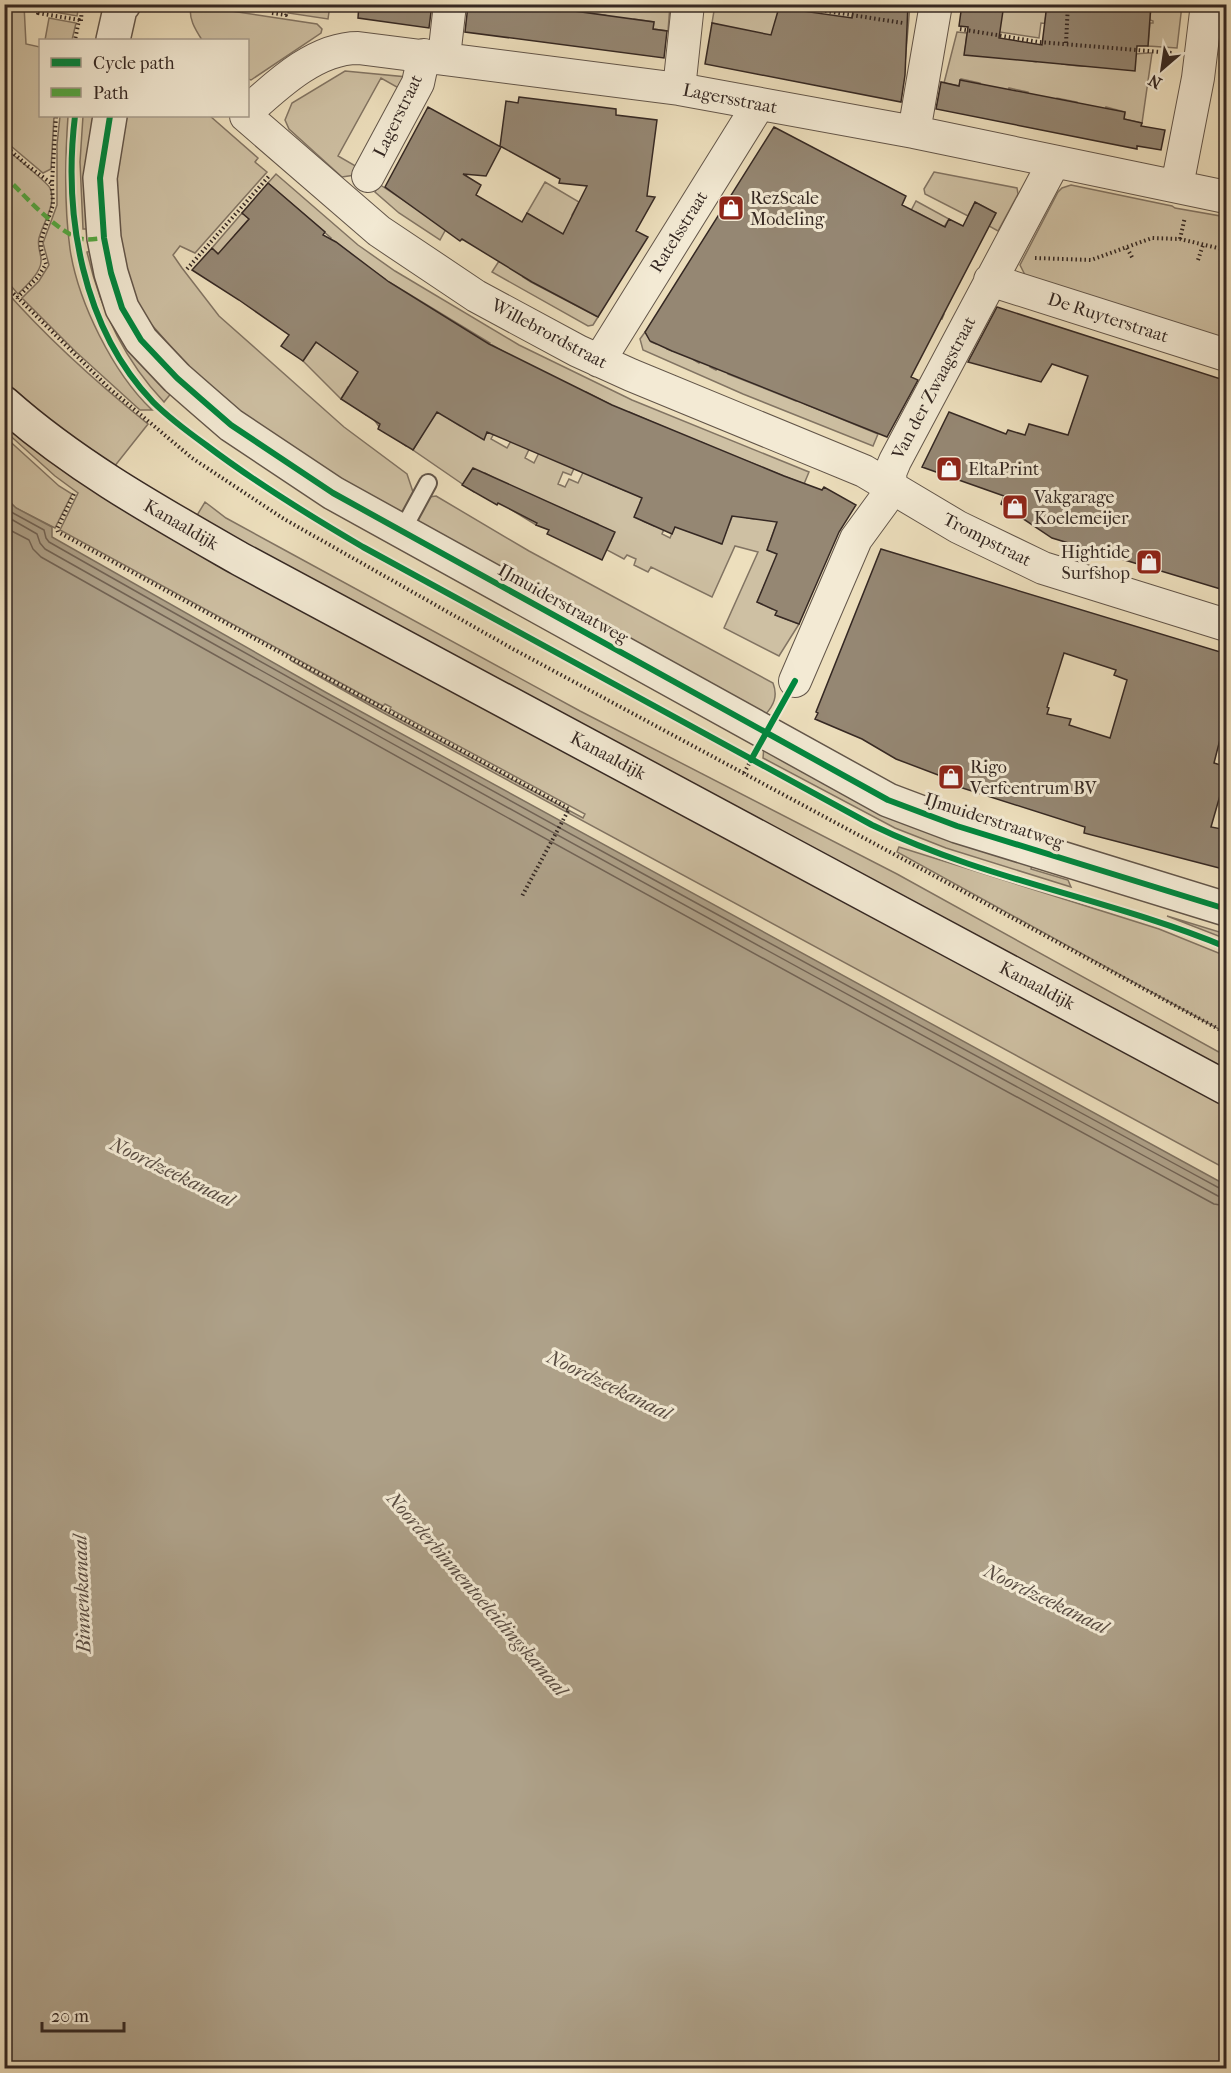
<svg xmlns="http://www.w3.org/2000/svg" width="1231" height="2073" viewBox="0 0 1231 2073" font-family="'IM FELL French Canon',serif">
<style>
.green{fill:#cec0a3;stroke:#827463;stroke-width:1.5;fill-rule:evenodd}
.water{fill:#aea189;stroke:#7e7160;stroke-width:1.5}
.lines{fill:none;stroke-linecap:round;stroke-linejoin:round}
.shore{stroke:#726456;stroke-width:1.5}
.building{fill:#958773;stroke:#352823;stroke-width:1.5;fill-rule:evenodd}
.service-casing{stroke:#63564a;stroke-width:20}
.minor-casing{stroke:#63564a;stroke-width:34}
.tertiary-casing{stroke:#63564a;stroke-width:36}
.secondary-casing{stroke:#352823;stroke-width:36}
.path{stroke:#352823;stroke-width:4;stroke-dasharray:1.5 3;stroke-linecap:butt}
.service{stroke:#f3ead4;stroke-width:16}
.minor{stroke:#f3ead4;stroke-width:32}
.tertiary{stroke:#f3ead4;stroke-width:33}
.secondary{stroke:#f3ead4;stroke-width:33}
.quiet{stroke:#54aa43;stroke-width:4.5;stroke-dasharray:9 4.5;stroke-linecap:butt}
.cycleway-casing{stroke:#f3ead4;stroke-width:10}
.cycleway{stroke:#00873e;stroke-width:6}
.labels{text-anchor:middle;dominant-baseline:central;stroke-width:6;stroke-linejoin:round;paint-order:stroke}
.street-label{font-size:18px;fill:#352823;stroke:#f3ead4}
.poi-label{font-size:18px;fill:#352823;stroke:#f3ead4;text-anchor:start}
.water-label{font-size:20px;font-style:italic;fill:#594c42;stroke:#f3ead4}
</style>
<rect width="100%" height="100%" fill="#eddfbd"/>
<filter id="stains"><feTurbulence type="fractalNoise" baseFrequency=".00333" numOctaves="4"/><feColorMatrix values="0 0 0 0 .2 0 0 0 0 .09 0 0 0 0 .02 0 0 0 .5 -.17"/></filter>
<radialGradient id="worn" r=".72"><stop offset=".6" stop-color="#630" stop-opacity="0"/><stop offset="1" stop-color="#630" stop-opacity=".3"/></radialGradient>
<path class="green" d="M5 4 24 5 26 44 40 47V116H54L51 169 43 173 5 141Z
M42 4H79V5L77 16 49 11V7L41 6Z
M508 4 670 5 668 31 653 29 654 22 634 19 633 26 605 15Z
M1004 4 1047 5 1045 23 1063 25 1041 23 1039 38 986 30Z
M191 5 317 24 322 29 321 33 251 80 248 79V40H202C195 29 188 18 191 5Z
M290 5H330L328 19 288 13Z
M715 5H780L779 7 804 5H854L853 12 879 15 881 5H910L904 75 712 23Z
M1151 5H1182L1177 48 1148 46 1150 23H1153V21L1150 20Z
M49 18 76 23 72 40H45Z
M957 32 967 33 965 51 990 37 1016 41 1013 58 1036 62 1039 45 1064 46 1062 64C1070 65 1079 67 1086 66 1109 62 1129 52 1152 53L1142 123 1124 119 1125 112 1106 107 1104 115 1076 109 1077 102 1057 98 1055 105 1027 100 1028 92 1009 88 1007 96 979 90 980 83 961 79 959 86 944 83Z
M345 71 407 77 402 90 381 78 338 156 359 168 355 175 342 177 289 129 285 120 292 103Z
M60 116H68C65 159 64 205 70 249 78 302 113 373 152 410H140L75 351 22 298 39 281 49 265 43 243 57 205V145Z
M83 116H93L86 179 88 229H83L80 162Z
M127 116H210L258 158 255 162 267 172 195 253 180 246 173 255 182 268 219 316 344 427 407 474 413 492 403 512 396 514 249 420 194 373 151 324 143 313 130 285 119 237 115 177Z
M5 148C13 155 47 182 50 188 57 203 43 223 39 238 36 250 45 257 39 269 35 278 26 286 18 294L5 279Z
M934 172 1017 188 1018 194 998 231 989 226 996 213 975 202 968 216 925 194 924 189Z
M276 174 358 245 395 271 519 345 632 400 809 472 804 484 766 469 747 518 754 519 760 503 781 511 767 550 776 553 798 499 813 505 809 515 815 517 800 549 785 544 780 557 798 564 784 592 765 584 757 602 772 609 774 605 779 607 776 615 799 624 779 656 724 628 758 552 735 546 712 597 651 567 648 572 634 565 636 559 627 555 624 559 607 550 613 536 597 529 598 524 546 502 536 525 510 509 519 492 485 473 474 492 413 450 422 435 415 431 406 446 391 435 402 415 391 409 380 428 375 421 395 387 389 383 381 396 378 394 366 415 358 409 365 397 348 387 341 399 303 361 316 342 326 349 352 312 362 318 385 279 352 256 328 289 337 296 303 344 290 334 305 313 274 296 272 298 253 285 212 248 242 213 249 219 235 235 249 248 263 232 277 244 262 261 267 267 269 265 276 271 290 256 297 262 300 260 302 261 291 275 308 288 315 279 324 286 349 253 335 242 332 244 329 242 331 238 268 183ZM389 282 490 343 472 372 463 366 450 388 441 383 433 395 426 391 434 378 438 380 440 377 436 373 446 356 432 347 408 387 400 381 410 363 407 361 409 358 404 355 415 337 398 326 375 369 355 360 375 327 365 321ZM492 345 513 357 495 387 484 381 475 397 476 401 460 426 449 419ZM521 361 556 379 540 409 531 405 507 448 491 439 514 396 505 391ZM561 381 581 390 561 434 550 430 534 463 525 458ZM586 392 623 411 607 444 598 441 578 483 569 479 565 487 558 484 563 472 571 475 576 464 567 460 575 442 564 436ZM629 412 696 441 674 493 665 490 657 511 660 513 654 526 643 521 648 507 640 503 655 466 639 459 626 491 609 484 622 452 614 448ZM701 442 718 450 706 481 696 477 670 538 662 534ZM723 452 762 467 748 503 739 500 721 544 702 533 718 492 708 487Z
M545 182 579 202 572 215 635 257 548 229 549 226 527 213Z
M379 184 446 229 440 240 399 213 375 192Z
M1071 185 1172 206 1175 208 1226 217V342L1025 275 1020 265 1058 192 1062 188Z
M916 201 949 219 944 227 916 212 913 298 944 314 942 319 897 297 817 375 805 404 878 434 873 446 743 394 643 350 640 339 645 332 651 337V342L656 344 660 341 667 345V349L672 351 676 349 694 356V360L699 363 703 360 710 363V367L716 370 719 367 729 371 728 374 796 401 825 333 866 297Z
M91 251 173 391 164 402C124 360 100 309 87 252Z
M499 261 524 275 523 277 531 282 598 317 593 325 588 326 492 272Z
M4 289C47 338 97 383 148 424L114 467 45 416 5 381Z
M4 421 1226 1104V1169L380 711 290 660 583 818 585 814 390 709 391 707 385 704 383 706 60 530 78 493 55 476 5 431Z
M4 436 59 486 72 494 55 528 16 508 5 497Z
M436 496 529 551 773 683C778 696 774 705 765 715L416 524 421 510 429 497Z
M205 502 226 518 279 547 580 711 897 874 1226 1056V1069L196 517Z
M764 746 1033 862 1031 869 1068 880 1071 887 946 848 895 828 763 758Z
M899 847 1159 929 1226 956V1033L897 852Z
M1167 916 1226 934V939Z"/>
<path class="water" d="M4 497 16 508 52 527V537L327 693 1226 1185V2068H5Z"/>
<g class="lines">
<path class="shore" d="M4 505 13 513 44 530 46 538 49 542C437 763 829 976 1221 1189L1226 1190
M4 515 37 534 40 543 45 549C434 769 825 983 1218 1196L1226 1197
M4 527 29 540 33 549 41 557C430 777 821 991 1214 1204L1226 1206"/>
</g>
<path class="building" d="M359 4H432L429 28 358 18Z
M486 4H523L654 22 653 29 667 31 664 58 465 32 468 5 485 7Z
M780 4H804L802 11 852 18 854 4H908L905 75 901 102 705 64 712 23 771 35Z
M962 4H1004L999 38 1042 45 1047 4H1075L1120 8V4H1151L1148 46H1137L1135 71 964 55 968 27 959 26Z
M960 80 1125 112 1124 119 1142 123 1141 126 1165 130 1161 150 1137 146V149L936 109 941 82 959 86Z
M519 97 616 109V115L657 120 647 196 655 197 636 231 648 237 598 317 532 282 462 239 460 241 385 187 428 107 501 147 486 176 463 174 481 185 476 195 522 222 527 213 563 234 587 186 559 183 560 179 500 146 506 101 518 103Z
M774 127 906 196 902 205 945 227 949 219 963 226 975 202 996 213 911 377 918 380 887 437 672 351 650 341 645 332Z
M268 183 325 232 323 235 336 242 389 282 489 344 612 405 784 476 822 490 824 487 856 505 839 532 799 624 775 615 777 611 757 602 777 554 767 550 777 522 732 516 722 544 675 527 672 534 634 517 642 498 487 432 484 440 437 412 413 450 378 429 380 424 341 399 358 372 316 342 303 361 281 346 289 335 239 300 192 270 212 248 218 254 249 219 242 213Z
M997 307 1227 381V591L1052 538 1001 504 1004 496 922 467 949 412 1006 434 1008 430 1025 435 1029 424 1068 435 1088 376 1052 364 1041 382 968 362Z
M473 468 615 532 602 560 547 534 549 530 536 525 537 523 498 503 497 505 462 485Z
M881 549 1227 654V712L1214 763 1227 767V771L1211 827 1227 830V870L1084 833 1085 827 953 785 954 781 896 759 862 739 815 719 818 713 816 712ZM1064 653 1116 670 1114 675 1127 680 1110 738 1069 725 1071 719 1047 714 1049 708 1047 707Z"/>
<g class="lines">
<defs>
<path id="service" d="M402 531 428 483"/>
<path id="minor" d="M444 57 450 4
M679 89 688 4
M248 111C278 84 316 48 358 48L679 89 914 132 1226 197
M246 116 379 231 476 296 578 351 631 375 864 471 958 527 1043 568 1226 625
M914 132 936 4
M368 176 418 83 424 55
M1177 186 1198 78 1207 4
M990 280 1226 355
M599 361 759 104
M795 681 856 539 883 502 891 486 890 473 895 461 1054 162"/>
<path id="tertiary" d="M113 40 120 9 124 4
M110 116 100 178 104 238 111 273 122 308 141 340 177 378 201 399 231 425 333 493 888 800 957 826 1226 909"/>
<path id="secondary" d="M4 403C75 466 158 512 240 559L1226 1088"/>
</defs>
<use href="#service" class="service-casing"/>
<use href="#minor" class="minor-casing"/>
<use href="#tertiary" class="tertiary-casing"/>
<use href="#secondary" class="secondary-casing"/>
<path class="path" d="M39 4 38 13 79 20 75 40
M808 4 807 8 903 23
M272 13 286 15 288 4
M81 21 82 4
M960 29 1039 42 1173 53
M1066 43 1068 4
M4 145 28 166 51 183
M1180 239 1185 217
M1127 248 1133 259
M1035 258 1091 260 1152 238 1180 239 1226 250
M1198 260 1203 245
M187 269 270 175
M4 284 110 389 192 458 284 519 513 649 1226 1033
M17 298 38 277 46 264 41 249V240L53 205 52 183 56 116
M74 494 57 529 58 532 569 809 521 898
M744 773 751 760"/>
<use href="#service" class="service"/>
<use href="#minor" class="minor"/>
<use href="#tertiary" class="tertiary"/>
<use href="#secondary" class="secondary"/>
<path class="quiet" d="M4 175C23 194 52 227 76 237 84 241 95 239 104 238"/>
<defs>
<path id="cycleway" d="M75 116C63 214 82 328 153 402 169 418 188 432 206 445 256 483 310 516 363 547L872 825C985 880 1111 899 1226 947
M110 116 100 178 104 238 111 273 122 308 141 340 177 378 201 399 231 425 333 493 888 800 957 826 1226 909
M751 760 795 681"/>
</defs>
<use href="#cycleway" class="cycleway-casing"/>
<use href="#cycleway" class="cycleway"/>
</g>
<defs>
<symbol id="shop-square" viewBox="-11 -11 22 22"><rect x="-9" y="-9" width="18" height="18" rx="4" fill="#8f2418" stroke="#f3ead4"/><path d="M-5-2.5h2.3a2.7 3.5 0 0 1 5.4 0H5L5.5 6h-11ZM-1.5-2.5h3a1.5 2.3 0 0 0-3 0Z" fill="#fff"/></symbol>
</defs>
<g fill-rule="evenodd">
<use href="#shop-square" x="716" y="193" width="30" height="30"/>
<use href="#shop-square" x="934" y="454" width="30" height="30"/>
<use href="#shop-square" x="1000" y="492" width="30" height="30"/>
<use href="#shop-square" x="1134" y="547" width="30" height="30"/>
<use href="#shop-square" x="936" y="762" width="30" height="30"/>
</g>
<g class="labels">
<g class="street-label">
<text transform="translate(730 99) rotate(11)">Lagersstraat</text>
<text transform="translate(398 116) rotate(-64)">Lagerstraat</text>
<text transform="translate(679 232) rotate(-58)">Ratelsstraat</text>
<text transform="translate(1108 318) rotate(18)">De Ruyterstraat</text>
<text transform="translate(549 334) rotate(28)">Willebrordstraat</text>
<text transform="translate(934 388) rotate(-62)">Van der Zwaagstraat</text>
<text transform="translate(181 525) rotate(30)">Kanaaldijk</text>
<text transform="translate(987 540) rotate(27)">Trompstraat</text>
<text transform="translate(563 604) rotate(29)">IJmuiderstraatweg</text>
<text transform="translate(608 756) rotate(28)">Kanaaldijk</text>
<text transform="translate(994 821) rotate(18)">IJmuiderstraatweg</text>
<text transform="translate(1037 986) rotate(28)">Kanaaldijk</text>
</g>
<g class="poi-label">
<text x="750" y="198">RezScale<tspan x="750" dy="21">Modeling</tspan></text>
<text x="968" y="469">EltaPrint</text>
<text x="1034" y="497">Vakgarage<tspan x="1034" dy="21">Koelemeijer</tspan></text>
<text x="1130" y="552" text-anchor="end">Hightide<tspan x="1130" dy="21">Surfshop</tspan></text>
<text x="970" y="767">Rigo<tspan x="970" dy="21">Verfcentrum BV</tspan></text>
</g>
<g class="water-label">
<text transform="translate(172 1172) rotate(26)">Noordzeekanaal</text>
<text transform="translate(609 1385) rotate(26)">Noordzeekanaal</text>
<text transform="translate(82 1594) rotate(-92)">Binnenkanaal</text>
<text transform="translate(477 1594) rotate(49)">Noorderbinnentoeleidingskanaal</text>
<text transform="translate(1046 1599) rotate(26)">Noordzeekanaal</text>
</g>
</g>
<rect width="1231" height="2073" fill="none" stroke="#eddfbd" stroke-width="24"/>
<rect x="6" y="6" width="1219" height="2061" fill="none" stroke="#352823" stroke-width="3"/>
<rect x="12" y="12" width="1207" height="2049" fill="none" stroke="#352823" stroke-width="1.5"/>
<rect x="39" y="39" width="210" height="78" fill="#f3ead4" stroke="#a79c8d" stroke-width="1.5"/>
<rect x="51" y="58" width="30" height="9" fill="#00873e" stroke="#a79c8d" stroke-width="1.5"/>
<text x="93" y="69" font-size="18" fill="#352823">Cycle path</text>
<rect x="51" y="88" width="30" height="9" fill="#54aa43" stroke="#a79c8d" stroke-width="1.5"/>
<text x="93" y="99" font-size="18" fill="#352823">Path</text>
<g transform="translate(1162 69) rotate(209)" stroke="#f3ead4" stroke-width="4.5" paint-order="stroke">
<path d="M0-4.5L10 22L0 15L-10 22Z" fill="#352823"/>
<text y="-9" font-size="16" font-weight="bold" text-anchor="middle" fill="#352823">N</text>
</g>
<path d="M42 2022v9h82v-9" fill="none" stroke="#352823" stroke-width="3"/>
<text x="51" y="2022" font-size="18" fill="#352823" stroke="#f3ead4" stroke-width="4.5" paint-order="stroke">20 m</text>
<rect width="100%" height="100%" filter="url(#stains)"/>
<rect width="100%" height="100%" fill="url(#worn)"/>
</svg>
